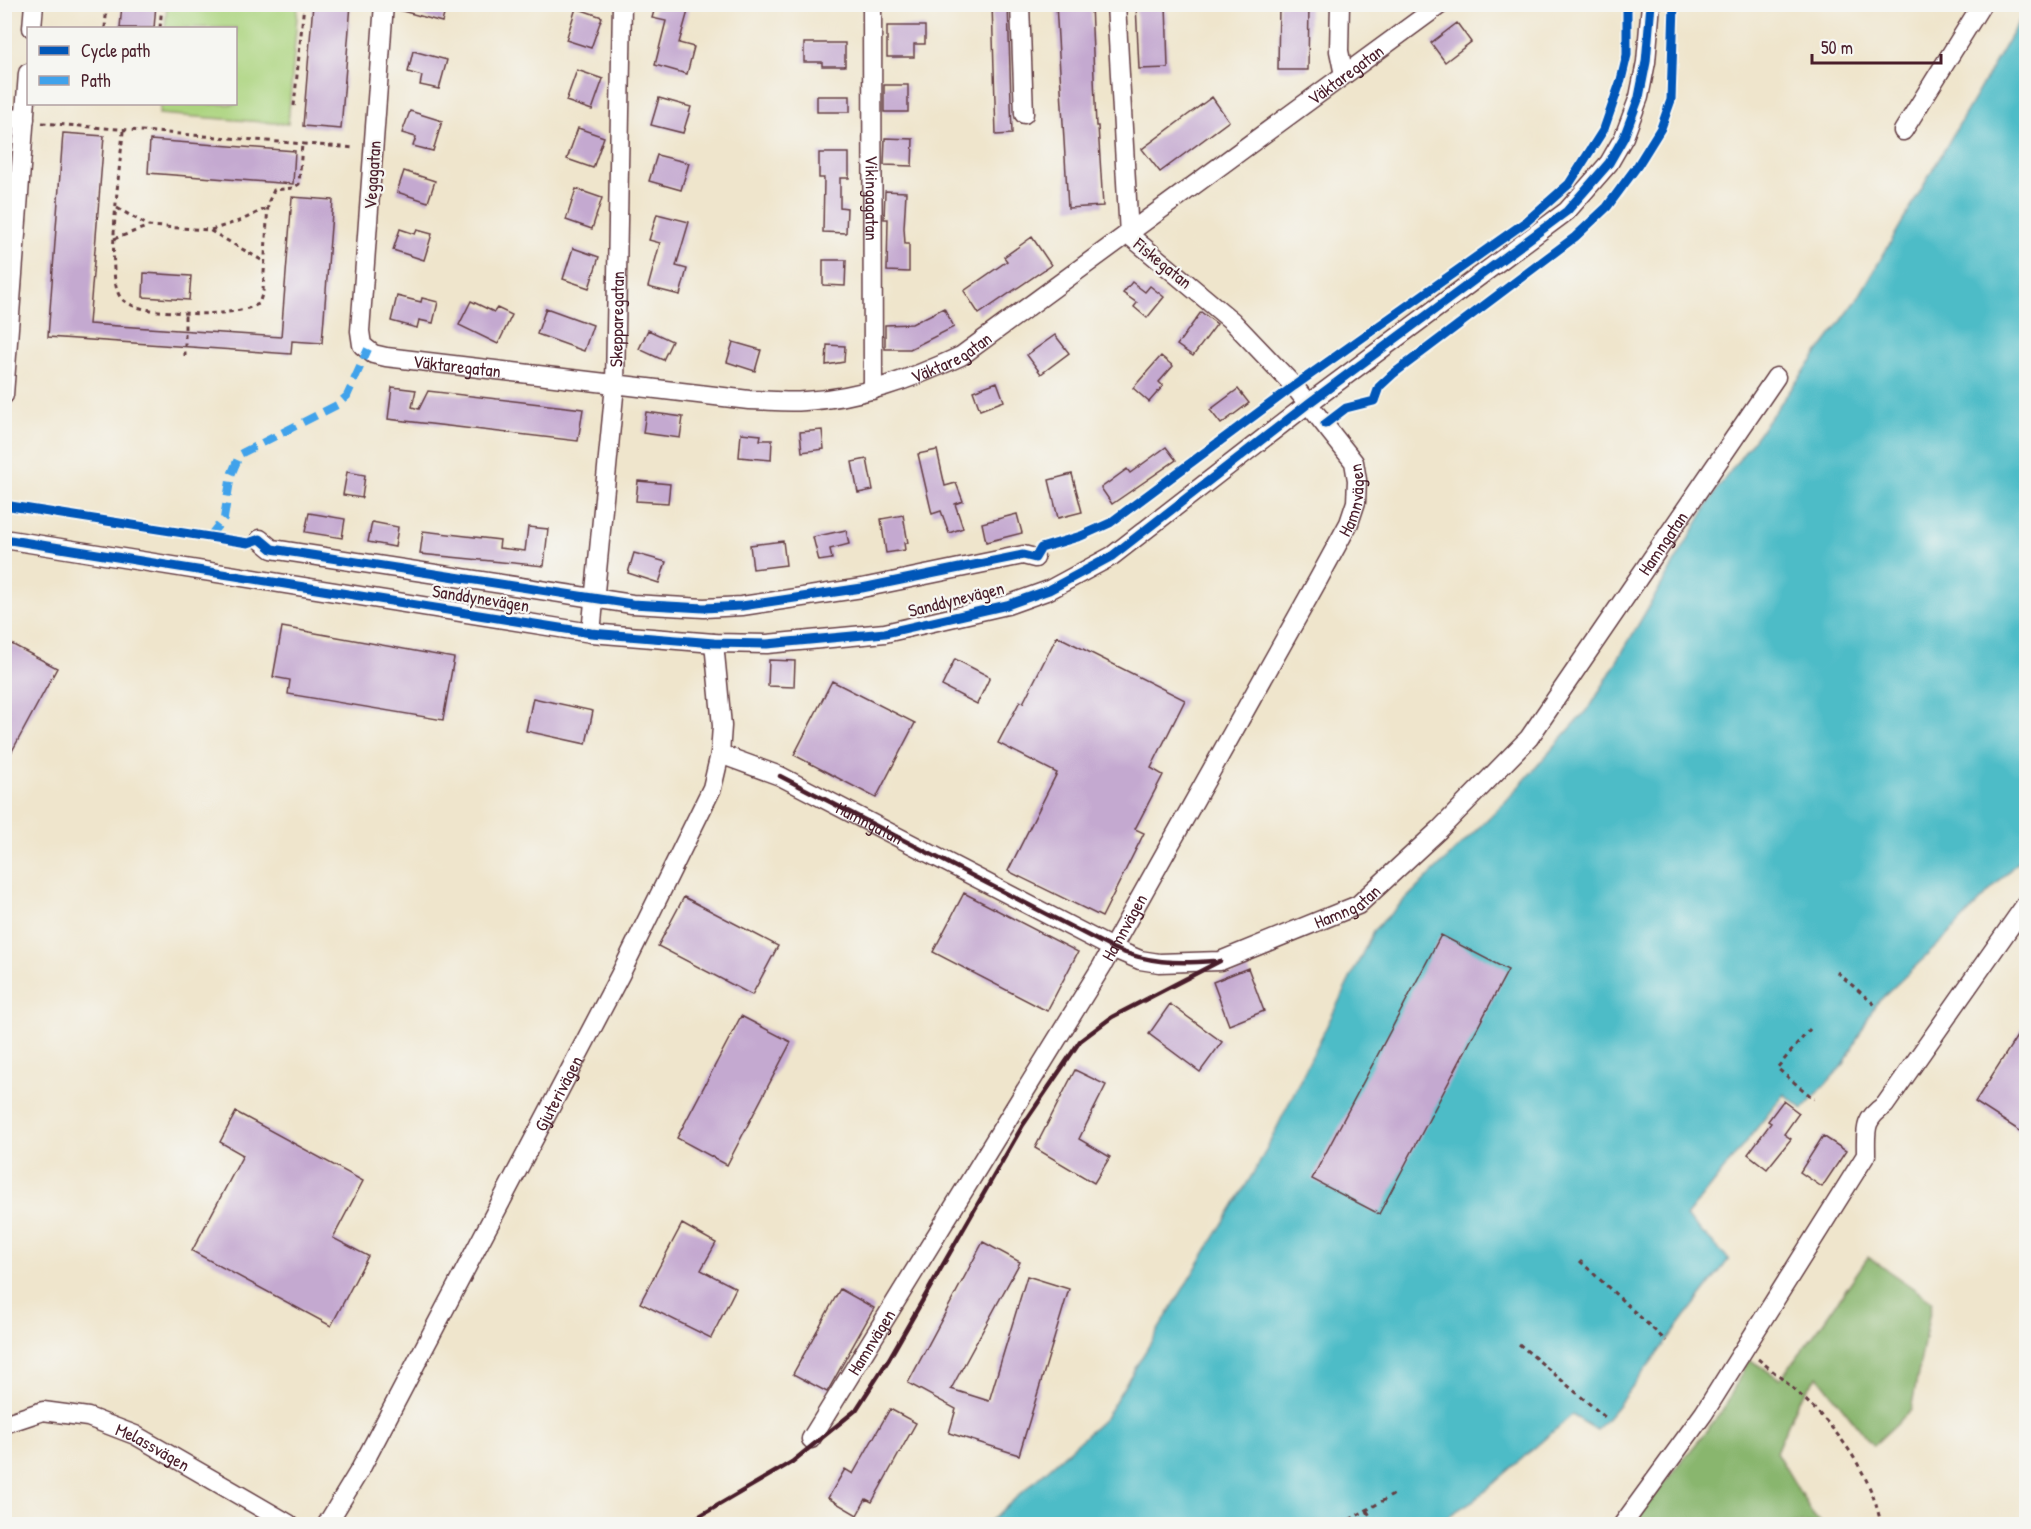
<svg xmlns="http://www.w3.org/2000/svg" width="2031" height="1529" viewBox="0 0 2031 1529" font-family="'Patrick Hand',sans-serif">
<style>
.green{fill:#acd47f;stroke:#7b7a55;stroke-width:1.5}
.forest{fill:#89b66e;stroke:#6a6a4c;stroke-width:1.5}
.water{fill:#4ebcc7;stroke:#4c6e79;stroke-width:1.5}
.building{fill:#c4a9d0}
.lines{fill:none;stroke-linecap:round;stroke-linejoin:round}
.minor-casing{stroke:#633d43;stroke-width:21}
.path{stroke:#633d43;stroke-width:3;stroke-dasharray:4.5 4.5;stroke-linecap:butt}
.minor{stroke:#fff;stroke-width:18}
.rail{stroke:#4a1f2b;stroke-width:4.5}
.quiet{stroke:#40a2eb;stroke-width:8;stroke-dasharray:15 8;stroke-linecap:butt}
.cycleway-casing{stroke:#f6f6f2;stroke-width:13}
.cycleway{stroke:#0057b8;stroke-width:9}
.labels{text-anchor:middle;dominant-baseline:central;stroke-width:4.5;stroke-linejoin:round;paint-order:stroke}
.street-label{font-size:18px;fill:#4a1f2b;stroke:#f6f6f2}
</style>
<rect width="100%" height="100%" fill="#f6f6f2"/>
<filter id="ink" filterUnits="userSpaceOnUse"><feTurbulence type="fractalNoise" baseFrequency=".0167" numOctaves="2"/><feDisplacementMap in="SourceGraphic" scale="12" xChannelSelector="R" yChannelSelector="G"/><feConvolveMatrix kernelMatrix="1 2 1 2 8 2 1 2 1" color-interpolation-filters="sRGB"/></filter>
<filter id="wash" filterUnits="userSpaceOnUse"><feTurbulence type="fractalNoise" baseFrequency=".008" numOctaves="4" result="noise"/><feDisplacementMap in="SourceGraphic" scale="24" xChannelSelector="R" yChannelSelector="G"/><feGaussianBlur stdDeviation="1.35" result="paint"/><feColorMatrix in="noise" values="0 0 0 0 0 0 0 0 0 0 0 0 0 0 0 0 0 1.4 0 .05"/><feComposite in="paint" operator="in"/></filter>
<g filter="url(#wash)">
<rect width="100%" height="100%" fill="#efe5cc"/>
<path class="green" d="M167 5H298L288 124 159 114 160 104H236V28H165Z"/>
<path class="forest" d="M1868 1257 1932 1301 1911 1410 1873 1446 1818 1376 1798 1401 1776 1452 1815 1518 1824 1524H1632L1723 1410 1749 1359 1780 1379 1820 1327Z"/>
<path class="water" d="M2026 9V853L1944 939 1875 1005 1844 1064 1803 1109 1784 1094 1686 1217 1729 1259 1616 1408 1597 1430 1572 1415 1477 1498 1439 1522 987 1524 1105 1418 1260 1162 1374 930 1506 801 1592 704 1718 488 1857 300Z"/>
<g id="blocks">
<path class="building" d="M122 4H156L154 28H120Z
M313 4H351L341 129 303 126Z
M396 4H447L442 22 395 9Z
M656 4H690L679 43 694 47 687 74 655 65 666 21 652 18Z
M992 4H1008L1012 134 996 135Z
M1056 4H1091L1096 126H1098L1103 206 1068 208Z
M1136 4H1166L1168 68 1139 69Z
M1279 4H1309L1308 70H1278Z
M576 8 602 17 591 48 566 40Z
M1457 23 1471 42 1445 62 1431 43Z
M887 26H925V44H914V57H887Z
M804 43H845V66H822V62H804Z
M413 51 447 60 439 89 420 85 422 76 408 72Z
M577 70 603 79 592 110 566 101Z
M884 85H908V112H884Z
M817 96H850V112H817Z
M1212 97 1229 121 1160 172 1142 149Z
M659 98 691 107 683 133 651 125Z
M410 111 442 121 433 151 413 146 416 137 402 133Z
M578 128 604 137 593 168 567 159Z
M63 133 104 136 89 324 281 337 292 197 333 200 322 343 292 341 291 354 48 337Z
M885 138 913 139 912 166 884 165Z
M150 140 295 151 293 184 148 173Z
M819 153H849V178H840V207L847 208 846 233 823 232 824 178H819Z
M657 155 689 163 681 190 649 181Z
M404 171 435 181 428 202 397 192Z
M576 189 602 198 592 229 566 220Z
M885 191 906 192 904 228 905 244H909V272L887 271 888 219H884Z
M657 214 689 222 676 266 687 269 680 295 648 287 660 243 649 240Z
M400 229 415 234 417 230 432 234 424 260 393 250Z
M1032 237 1051 265 979 314 964 291 1007 261 1004 257Z
M573 248 599 257 589 288 563 279Z
M823 260H846L845 286 823 285Z
M144 273 191 276 189 300 143 297Z
M1132 282 1145 292 1150 286 1164 297 1147 318 1134 307 1137 303 1123 293Z
M397 296 421 302 422 298 438 302 433 323 419 320 417 328 391 321Z
M471 301 494 312 497 308 512 315 498 344 459 325Z
M546 308 593 325 584 351 537 334Z
M944 308 954 327 910 349H885V325L912 324Z
M1201 312 1217 324 1193 356 1177 345Z
M648 330 672 341 663 360 639 349Z
M1055 335 1069 353 1041 374 1027 355Z
M733 342 761 350 755 371 727 362Z
M827 345 845 346 844 362 826 365Z
M1161 356 1173 366 1159 382 1163 386 1149 402 1133 388Z
M997 382 1004 401 980 410 973 391Z
M392 387 416 390 412 407 419 409 428 391 583 409 578 441 388 419Z
M1238 389 1249 403 1221 424 1210 410Z
M646 412 683 417 680 438 643 433Z
M822 430 824 449 802 452 800 432Z
M741 433 761 435 760 440H772L771 460 739 457Z
M1166 447 1176 460 1112 504 1101 488 1127 469 1130 473Z
M937 450 945 486 956 483 963 501 955 504 963 528 949 533 941 511 932 514 918 454Z
M867 459 873 490 858 493 852 462Z
M347 472 365 475 362 498 343 495Z
M1072 474 1082 512 1058 518 1049 480Z
M638 481 670 484 668 503 636 501Z
M309 513 345 519 342 538 305 532Z
M1017 514 1022 533 986 542 982 523Z
M903 515 908 543H904L905 550 886 553 881 519Z
M372 522 398 527 395 547 368 542Z
M528 527 548 529 544 566 420 554 423 531 500 540 499 548 525 551Z
M846 530 849 544 830 549 832 559 819 561 813 537Z
M783 541 786 565 753 569 750 545Z
M634 553 666 562 659 583 628 573Z
M282 627 454 658 443 720 288 694 290 680 273 677Z
M1057 636 1185 700 1151 768 1163 775 1135 829 1144 833 1102 917 1008 871 1057 773 998 743 1020 701 1023 703Z
M4 640 57 668 4 766Z
M955 659 990 677 977 704 942 686Z
M769 660 795 661 794 687 768 686Z
M832 681 915 723 876 798 794 755Z
M533 698 593 711 586 744 526 731Z
M964 893 1078 952 1047 1011 933 952Z
M684 897 778 946 752 995 658 946Z
M1441 935 1508 970 1379 1214 1312 1179Z
M1248 968 1264 1011 1229 1025 1213 982Z
M1170 1004 1222 1042 1200 1072 1149 1034Z
M741 1016 791 1042 727 1165 677 1138Z
M2026 1022V1135L1975 1102Z
M1075 1070 1106 1085 1079 1139 1110 1157 1094 1183 1035 1148Z
M1783 1101 1799 1113 1784 1134 1791 1139 1767 1169 1748 1154 1771 1123 1768 1121Z
M236 1112 363 1181 333 1238 368 1256 331 1326 192 1251 243 1155 220 1142Z
M1823 1136 1846 1151 1822 1187 1800 1172Z
M682 1224 716 1243 701 1270 736 1288 711 1338 640 1303Z
M983 1242 1020 1262 951 1389 989 1401 1027 1276 1069 1289 1019 1455 949 1433 956 1409 908 1383Z
M840 1289 874 1308 827 1392 793 1374Z
M890 1409 916 1423 872 1502 866 1499 857 1515 828 1498 845 1469 853 1474Z"/>
</g>
</g>
<g filter="url(#ink)">
<use href="#blocks" fill-opacity="0" stroke="#633d43" stroke-width="1.5"/>
<g class="lines">
<defs>
<g id="minor">
<path id="s1" d="M384 4 360 331 362 345 373 354 386 357 749 400C767 400 786 403 805 401 860 398 911 379 961 356L1441 4"/>
<path id="s2" d="M872 4 873 390"/>
<path d="M1020 4 1024 114"/>
<path d="M1340 4 1339 51 1344 75"/>
<path d="M32 28 34 4"/>
<path d="M4 118 25 119"/>
<path d="M1903 131 1982 4"/>
<path d="M4 395 28 73"/>
<path d="M4 539 591 633 714 643 767 644 885 633 1007 605 1049 590 1112 556 1309 403 1567 211 1609 163 1624 137 1639 97 1646 62 1651 4"/>
<path d="M260 539 272 549 632 604 704 608 742 606 862 588 1023 555 1035 558"/>
<path id="s3" d="M591 633 615 385 622 4"/>
<path id="s4" d="M720 754 780 776 1112 948 1140 960 1159 963 1220 961 1358 905 1439 830 1529 738 1776 377"/>
<path id="s5" d="M4 1424 43 1411 88 1417 135 1435 289 1524"/>
<path id="s6" d="M811 1439 1102 966 1318 580 1349 523 1356 502 1357 480 1354 462 1294 386 1232 321 1129 235 1116 4"/>
<path id="s7" d="M327 1524 361 1468 620 975 712 788 720 754 722 726 714 643"/>
<path d="M1623 1524 1704 1413 1866 1155C1866 1130 1863 1120 1885 1105L2026 904"/>
</g>
</defs>
<use href="#minor" class="minor-casing"/>
<path class="path" d="M105 28 107 4
M160 28 162 4
M294 106 304 4
M42 123 355 148
M123 131C121 160 104 279 121 298 132 310 158 311 173 312 200 315 234 315 259 304L263 291 268 203 274 190 293 188 299 184 302 144
M117 208 149 226
M211 230 242 220 267 208
M114 239 149 226 209 230 263 261
M185 356V313
M1837 972 1875 1005
M1810 1029 1777 1068 1814 1099
M1580 1261 1666 1341
M1519 1344 1606 1418
M1758 1359C1814 1404 1866 1452 1881 1524
M1367 1511 1375 1524
M1342 1524 1393 1495"/>
<use href="#minor" class="minor"/>
<path class="rail" d="M780 776 1112 948C1149 963 1174 964 1214 961
M686 1524 792 1462 856 1410 889 1359 1023 1125 1080 1041 1112 1017 1220 961"/>
<path class="quiet" d="M209 537 224 518 231 475 240 454 337 405 347 396 368 349"/>
<defs>
<path id="cycleway" d="M1325 424 1346 408 1374 401 1379 387 1393 374 1575 237 1607 207 1638 165 1661 128 1671 100 1674 4
M4 505 248 543 260 539 272 549 632 604 704 608 742 606 862 588 1023 555 1035 558 1041 548 1081 536 1110 523 1294 386 1527 221 1569 184 1604 129 1621 80 1627 55V4
M4 539 591 633 714 643 767 644 885 633 1007 605 1049 590 1112 556 1309 403 1567 211 1609 163 1624 137 1639 97 1646 62 1651 4"/>
</defs>
<use href="#cycleway" class="cycleway-casing"/>
<use href="#cycleway" class="cycleway"/>
</g>
</g>
<g class="labels">
<g class="street-label">
<text stroke="none"><textPath href="#s1" startOffset="1431">Väktaregatan</textPath></text>
<text transform="translate(372 175) rotate(-86)">Vegagatan</text>
<text stroke="none"><textPath href="#s2" startOffset="194">Vikingagatan</textPath></text>
<text transform="translate(1163 263) rotate(39)">Fiskegatan</text>
<text stroke="none"><textPath href="#s3" startOffset="315">Skepparegatan</textPath></text>
<text stroke="none"><textPath href="#s1" startOffset="945">Väktaregatan</textPath></text>
<text stroke="none"><textPath href="#s1" startOffset="441">Väktaregatan</textPath></text>
<text stroke="none"><textPath href="#s6" startOffset="1086">Hamnvägen</textPath></text>
<text stroke="none"><textPath href="#s4" startOffset="1173">Hamngatan</textPath></text>
<text transform="translate(481 598) rotate(9)">Sanddynevägen</text>
<text transform="translate(956 599) rotate(-14)">Sanddynevägen</text>
<text stroke="none"><textPath href="#s4" startOffset="165">Hamngatan</textPath></text>
<text stroke="none"><textPath href="#s4" startOffset="687">Hamngatan</textPath></text>
<text stroke="none"><textPath href="#s6" startOffset="600">Hamnvägen</textPath></text>
<text stroke="none"><textPath href="#s7" startOffset="489">Gjuterivägen</textPath></text>
<text stroke="none"><textPath href="#s6" startOffset="114">Hamnvägen</textPath></text>
<text stroke="none"><textPath href="#s5" startOffset="158">Melassvägen</textPath></text>
</g>
</g>
<rect width="2031" height="1529" fill="none" stroke="#f6f6f2" stroke-width="24"/>
<rect x="27" y="27" width="210" height="78" fill="#f6f6f2" stroke="#b1a0a2" stroke-width="1.5"/>
<rect x="39" y="46" width="30" height="9" fill="#0057b8" stroke="#b1a0a2" stroke-width="1.5"/>
<text x="81" y="57" font-size="18" fill="#4a1f2b">Cycle path</text>
<rect x="39" y="76" width="30" height="9" fill="#40a2eb" stroke="#b1a0a2" stroke-width="1.5"/>
<text x="81" y="87" font-size="18" fill="#4a1f2b">Path</text>
<path d="M1812 54v9h129v-9" fill="none" stroke="#4a1f2b" stroke-width="3"/>
<text x="1821" y="54" font-size="18" fill="#4a1f2b" stroke="#f6f6f2" stroke-width="4.5" paint-order="stroke">50 m</text>
</svg>
